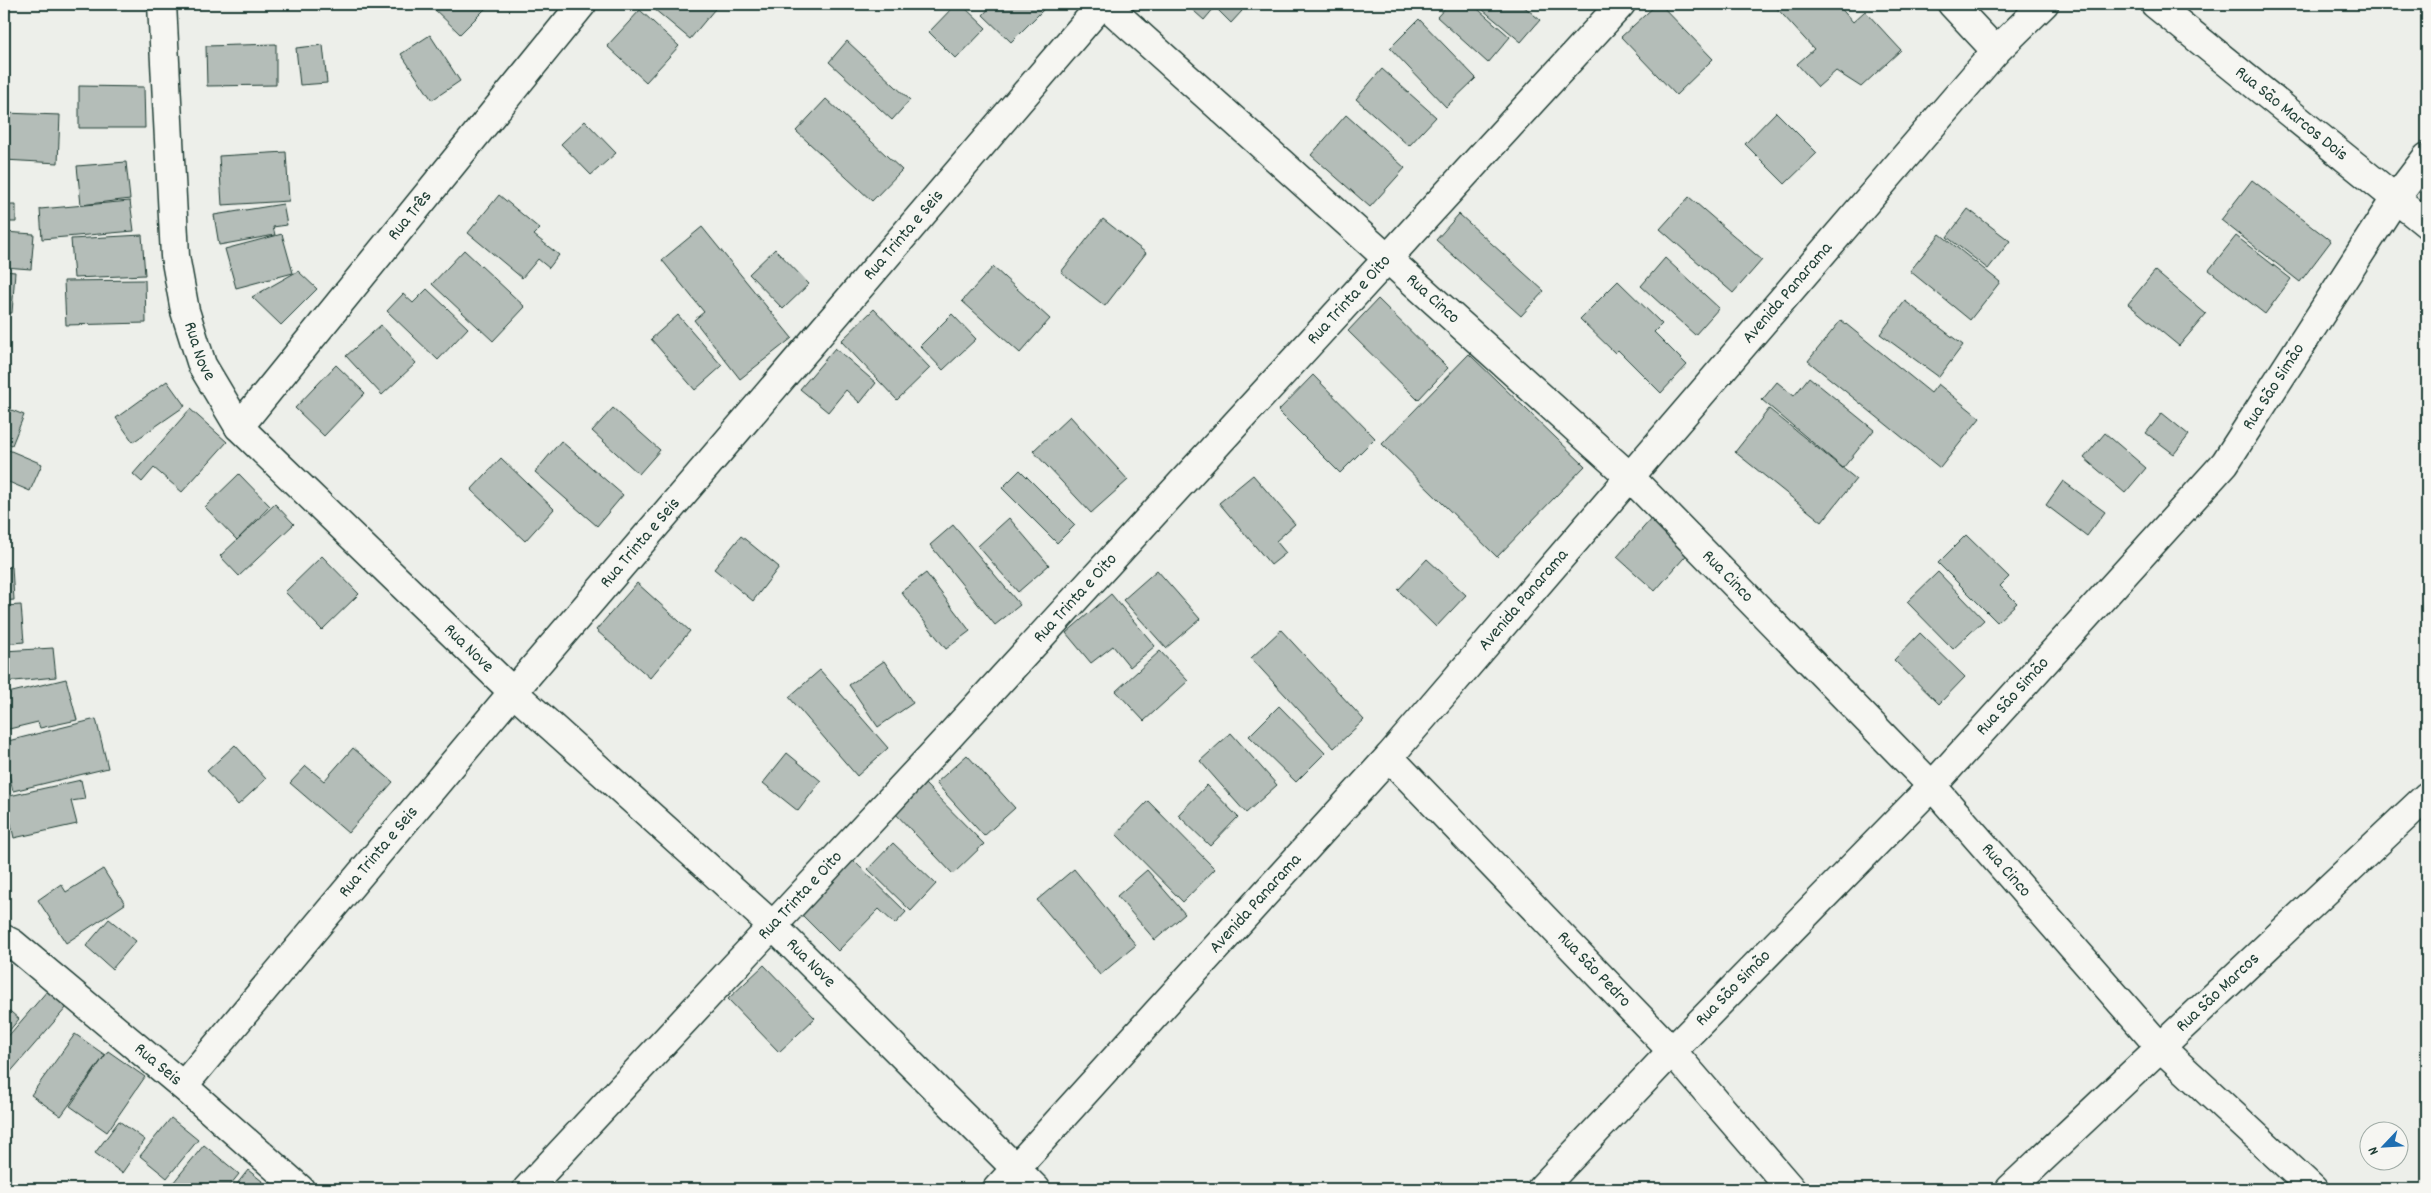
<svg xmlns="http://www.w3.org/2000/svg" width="2431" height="1193" viewBox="0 0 2431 1193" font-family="Dekko,sans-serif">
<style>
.building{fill:#b4bdb8;stroke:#1f3d34}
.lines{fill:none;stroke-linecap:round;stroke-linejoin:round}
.street-casing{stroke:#1f3d34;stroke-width:31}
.secondary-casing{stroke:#1f3d34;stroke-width:31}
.street{stroke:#f6f6f2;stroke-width:28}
.secondary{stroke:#f6f6f2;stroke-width:28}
.labels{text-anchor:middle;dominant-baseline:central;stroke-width:5;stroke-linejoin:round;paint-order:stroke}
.street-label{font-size:18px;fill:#1f3d34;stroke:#f6f6f2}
</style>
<rect width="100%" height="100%" fill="#edefea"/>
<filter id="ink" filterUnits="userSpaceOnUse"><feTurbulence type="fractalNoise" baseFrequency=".02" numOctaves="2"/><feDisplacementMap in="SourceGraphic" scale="10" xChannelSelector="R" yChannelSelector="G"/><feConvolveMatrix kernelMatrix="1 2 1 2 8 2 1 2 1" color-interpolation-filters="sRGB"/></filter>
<g filter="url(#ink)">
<path class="building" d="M429 4H490L460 34Z
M648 4H719L690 39Z
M956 4H961L986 28 956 59 929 32Z
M993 4H1049L1011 42 983 15Z
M1186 4H1234L1242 11 1231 23 1215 7 1204 20Z
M1449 4H1472L1510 37 1488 63 1437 17Z
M1476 4H1521L1540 20 1521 42Z
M1657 4H1660L1713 59 1676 95 1621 37Z
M1773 4H1837L1853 22 1865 11 1901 50 1861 87 1836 71 1818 87 1797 64 1814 49Z
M640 10 679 46 646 82 607 46Z
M1419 19 1476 78 1446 107 1390 48Z
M430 35 460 81 432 100 401 54Z
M847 41 910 100 892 120 829 62Z
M276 44V85L207 86 206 46Z
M323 45 327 83 300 85 296 48Z
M1382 69 1436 117 1409 146 1356 99Z
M79 86 144 87 145 128H79Z
M826 99 902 170 872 201 796 131Z
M1776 112 1817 153 1785 184 1745 144Z
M4 113 60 115 58 163 4 160Z
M1346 115 1405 168 1370 207 1311 155Z
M585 121 616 153 591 175 561 144Z
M286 152 289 201 222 205 219 156Z
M126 162 130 199 81 205 77 166Z
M2252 180 2331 241 2300 282 2221 220Z
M499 195 540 229 534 235 559 255 549 268 538 259 522 278 468 233Z
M1689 197 1762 260 1733 293 1660 229Z
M130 201 134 231 42 239 40 209Z
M283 204 287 225 273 227 275 235 219 245 214 215Z
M4 205H16V222H4Z
M1968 209 2010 241 1988 269 1947 237Z
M1459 214 1544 291 1521 316 1436 240Z
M1103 219 1146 253 1105 306 1061 272Z
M702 227 792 338 740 379 694 320 704 312 662 260Z
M4 232 34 234 31 269 4 267Z
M282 234 293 273 236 288 225 249Z
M1940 234 2000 282 1970 320 1910 271Z
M142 235 145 275 74 278 71 239Z
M2236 236 2291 279 2265 314 2209 270Z
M775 249 809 284 783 309 749 274Z
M464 250 525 307 493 341 432 284Z
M1665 258 1719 308 1695 335 1641 286Z
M993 267 1050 319 1020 353 962 301Z
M4 271 15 272 12 313H4Z
M298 271 317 289 281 325 252 297Z
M2155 271 2206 314 2179 346 2128 304Z
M145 280 146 323 66 325 64 281Z
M1618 281 1662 324 1654 332 1687 365 1661 393 1618 350 1615 353 1580 319Z
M427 289 468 328 438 360 387 311 403 294 413 303Z
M1378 299 1448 368 1418 400 1348 331Z
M1905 301 1963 345 1939 377 1880 334Z
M874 309 930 368 897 400 841 341Z
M952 314 976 339 943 370 920 346Z
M678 315 722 366 695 390 651 339Z
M1841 320 1931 393 1938 384 1980 418 1940 468 1808 361Z
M381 325 416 363 382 395 346 356Z
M835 348 876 383 860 403 846 390 828 412 800 389Z
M1469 354 1585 466 1497 557 1382 444Z
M336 365 365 393 324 436 295 408Z
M1313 375 1375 438 1340 473 1278 411Z
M1809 377 1874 430 1843 468 1762 400 1777 382 1794 396Z
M167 381 185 406 133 442 116 418Z
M4 407 24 415 12 445 4 442Z
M613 408 660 450 639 474 592 431Z
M190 409 227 442 182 492 154 468 142 482 133 474Z
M1769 409 1856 479 1822 522 1735 452Z
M2162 413 2189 435 2174 454 2146 433Z
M1070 416 1128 480 1091 513 1033 451Z
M2105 433 2146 468 2125 493 2084 458Z
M561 441 623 495 597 526 535 472Z
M4 448 42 464 30 491 4 480Z
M501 458 554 509 525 541 471 490Z
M1020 470 1075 525 1057 543 1002 488Z
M239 474 270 506 237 540 205 507Z
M1253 475 1295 524 1276 541 1286 553 1271 565 1219 503Z
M2063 481 2105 512 2087 536 2046 505Z
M275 504 294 524 239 576 220 556Z
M1009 518 1049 565 1018 592 978 546Z
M1652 518 1690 551 1655 591 1617 557Z
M953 525 1020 605 995 625 930 545Z
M1966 535 2009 577 2000 586 2017 603 1997 622 1938 563Z
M741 536 779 567 753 601 714 569Z
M322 556 359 594 322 630 285 592Z
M1427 559 1466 595 1436 627 1398 590Z
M12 567 14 600 4 601V568Z
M1157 570 1200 619 1166 648 1123 600Z
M1938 572 1984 620 1953 649 1907 602Z
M926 573 970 631 946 649 901 592Z
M637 583 690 631 650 678 596 630Z
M1111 594 1155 646 1130 667 1113 646 1091 663 1066 633Z
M21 605 24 642 4 644V606Z
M1281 630 1364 720 1334 748 1251 658Z
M1920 633 1965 677 1939 704 1894 660Z
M53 648 56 677 4 682V651Z
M1160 651 1188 681 1144 721 1116 691Z
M884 661 913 703 878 727 849 685Z
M820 670 888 748 857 776 789 697Z
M66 679 77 720 40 728 38 722 5 730 4 694Z
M1279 706 1325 753 1296 782 1249 736Z
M96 719 108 768 13 791 4 754V742Z
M1231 733 1277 785 1246 813 1200 761Z
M235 745 266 779 238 805 207 771Z
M353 748 393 782 348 833 290 783 306 766 324 781Z
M787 753 821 781 798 811 763 783Z
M967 755 1015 808 984 836 936 783Z
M81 780 85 799 71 801 77 824 14 838 5 797Z
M924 783 984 844 953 874 894 812Z
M1207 785 1238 817 1210 846 1178 815Z
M1148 801 1215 869 1183 902 1116 834Z
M893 843 936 884 911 911 868 869Z
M853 860 906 912 895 924 879 909 838 951 801 914Z
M103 869 125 904 66 943 38 900 61 884 66 892Z
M1074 869 1136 945 1100 975 1037 900Z
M1147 870 1185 914 1155 940 1117 896Z
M109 919 136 941 112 969 86 946Z
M764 965 815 1018 779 1052 728 999Z
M48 990 67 1007 7 1076 4 1073V1041Z
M4 1006 19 1019 4 1037Z
M75 1034 105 1055 61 1116 31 1095Z
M108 1051 145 1077 107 1132 70 1106Z
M171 1118 198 1140 167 1178 140 1156Z
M119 1121 145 1140 122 1173 95 1153Z
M204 1145 239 1174 227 1189H168Z
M248 1170 272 1189H233Z"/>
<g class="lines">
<defs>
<g id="street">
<path id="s1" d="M162 4 175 256 185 311 202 365 239 427 513 692 772 925 1036 1189"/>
<path id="s2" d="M1105 4 1631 478 1932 786 2160 1047 2313 1189"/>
<path d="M1952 4 1996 51"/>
<path id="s3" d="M2155 4 2427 224"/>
<path id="s4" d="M239 427 582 4"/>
<path id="s5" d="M1389 757 1672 1051 1791 1189"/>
<path id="s6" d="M4 939 12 943 183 1086 300 1189"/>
<path id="s7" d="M183 1086 513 692 1102 4"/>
<path id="s8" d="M527 1189 933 754 1621 4"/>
<path id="s9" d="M1541 1189 1672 1051 1932 786 2225 463 2395 199 2427 157"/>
<path id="s10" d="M2010 1189 2427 796"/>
</g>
<g id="secondary">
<path id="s11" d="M997 1189 1389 757 1996 51 2044 4"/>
</g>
</defs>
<use href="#street" class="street-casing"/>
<use href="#secondary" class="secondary-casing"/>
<use href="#street" class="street"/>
<use href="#secondary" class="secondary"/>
</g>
</g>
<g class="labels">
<g class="street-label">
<text stroke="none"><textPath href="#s3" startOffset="175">Rua São Marcos Dois</textPath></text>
<text stroke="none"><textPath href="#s4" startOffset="272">Rua Três</textPath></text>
<text stroke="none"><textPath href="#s7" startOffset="1115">Rua Trinta e Seis</textPath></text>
<text stroke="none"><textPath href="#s11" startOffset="1195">Avenida Panarama</textPath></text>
<text stroke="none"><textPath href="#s8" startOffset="1211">Rua Trinta e Oito</textPath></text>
<text stroke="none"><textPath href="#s2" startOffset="441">Rua Cinco</textPath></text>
<text stroke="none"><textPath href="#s1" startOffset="351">Rua Nove</textPath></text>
<text stroke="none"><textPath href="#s9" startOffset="1088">Rua São Simão</textPath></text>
<text stroke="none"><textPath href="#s7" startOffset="710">Rua Trinta e Seis</textPath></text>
<text stroke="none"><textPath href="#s2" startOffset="846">Rua Cinco</textPath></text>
<text stroke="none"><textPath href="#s8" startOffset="806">Rua Trinta e Oito</textPath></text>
<text stroke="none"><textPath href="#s11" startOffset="790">Avenida Panarama</textPath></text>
<text stroke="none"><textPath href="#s1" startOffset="756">Rua Nove</textPath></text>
<text stroke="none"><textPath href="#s9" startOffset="682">Rua São Simão</textPath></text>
<text stroke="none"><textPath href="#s7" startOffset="305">Rua Trinta e Seis</textPath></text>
<text stroke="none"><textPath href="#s2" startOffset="1251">Rua Cinco</textPath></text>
<text stroke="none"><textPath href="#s8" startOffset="401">Rua Trinta e Oito</textPath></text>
<text stroke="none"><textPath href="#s11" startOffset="385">Avenida Panarama</textPath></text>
<text stroke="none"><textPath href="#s1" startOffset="1221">Rua Nove</textPath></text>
<text stroke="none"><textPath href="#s5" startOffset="295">Rua São Pedro</textPath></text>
<text stroke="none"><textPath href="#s9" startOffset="278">Rua São Simão</textPath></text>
<text stroke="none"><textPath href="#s10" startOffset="286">Rua São Marcos</textPath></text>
<text stroke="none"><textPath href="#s6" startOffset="199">Rua Seis</textPath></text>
</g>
</g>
<rect width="2431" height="1193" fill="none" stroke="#f6f6f2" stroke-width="20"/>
<rect x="10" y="10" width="2411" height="1173" fill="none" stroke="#1f3d34" stroke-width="2" filter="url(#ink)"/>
<g transform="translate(2384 1146) rotate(245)"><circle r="24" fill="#f6f6f2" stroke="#a0aca6"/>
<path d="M0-4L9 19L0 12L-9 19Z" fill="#1f6fb2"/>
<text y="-8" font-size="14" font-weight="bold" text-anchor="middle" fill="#1f3d34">N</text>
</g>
</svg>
